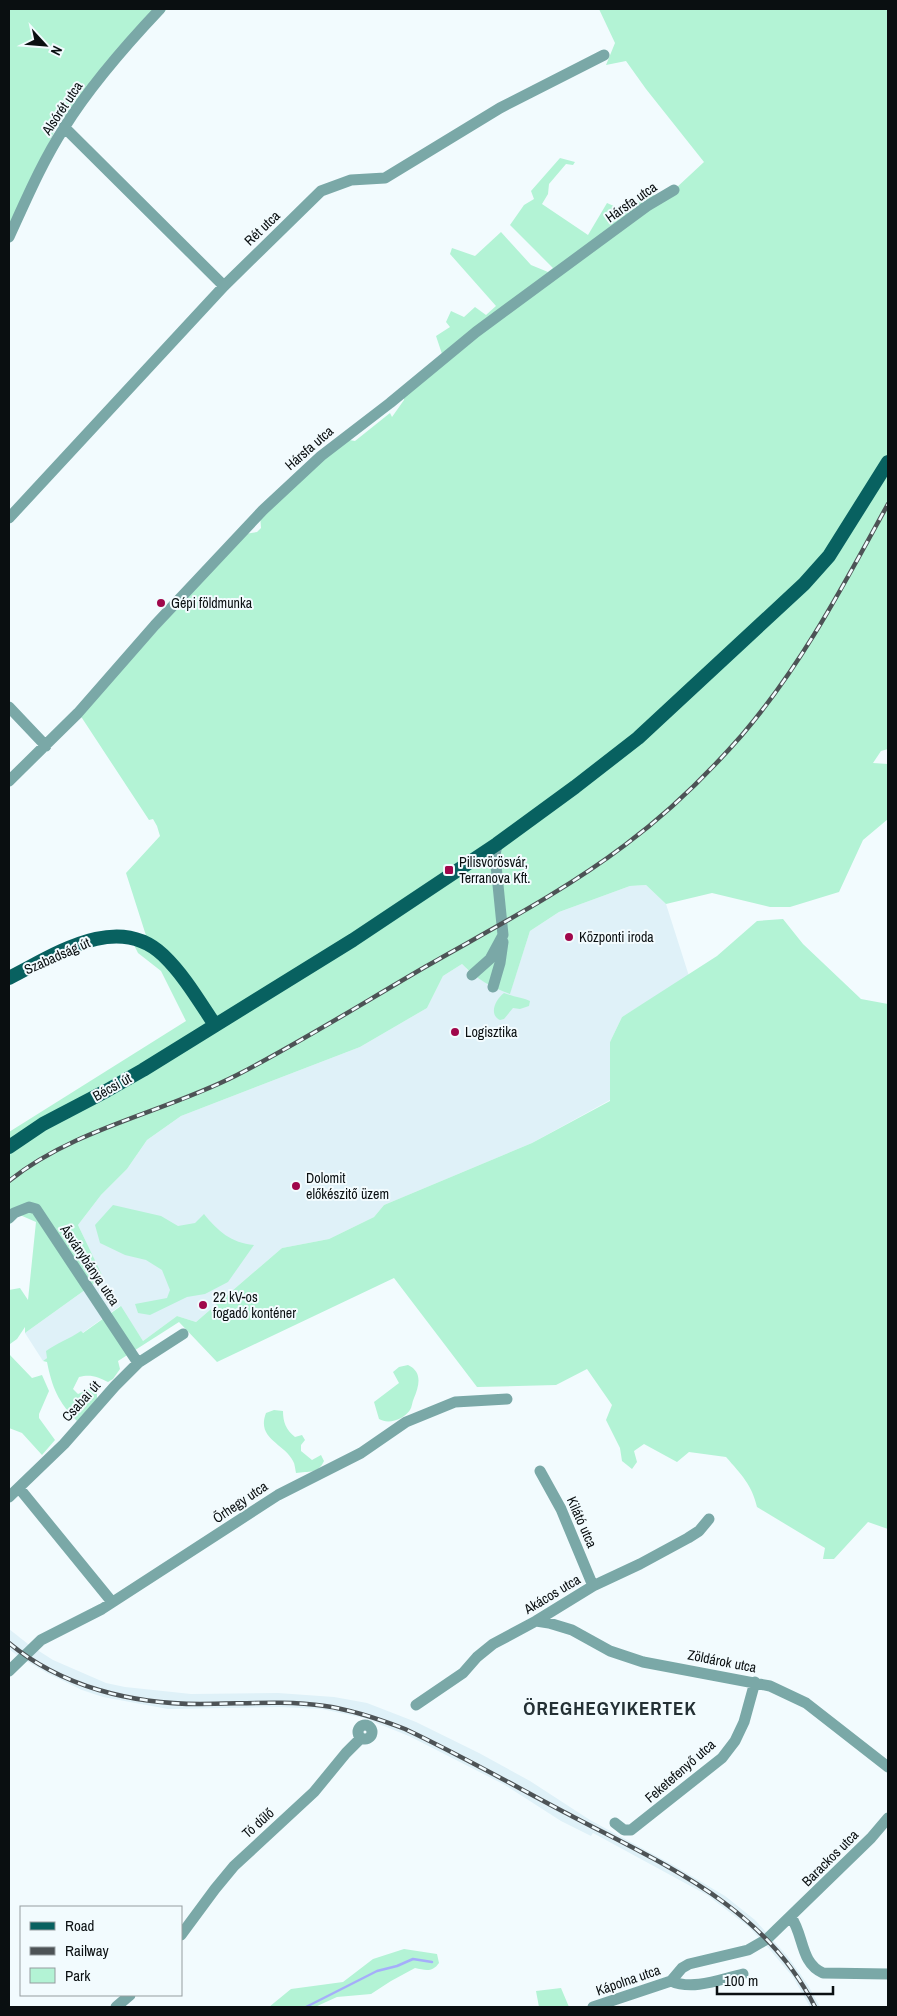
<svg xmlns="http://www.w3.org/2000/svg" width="897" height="2016" viewBox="0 0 897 2016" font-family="'Archivo Narrow',sans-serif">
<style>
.built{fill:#dff1f8}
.green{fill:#b3f3d5}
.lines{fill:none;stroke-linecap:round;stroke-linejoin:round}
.stream{stroke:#a5aefa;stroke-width:2.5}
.minor{stroke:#7aa8a7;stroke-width:11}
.major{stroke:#086160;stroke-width:14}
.rail-casing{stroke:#4d5356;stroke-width:4.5}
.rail{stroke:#f2fbfe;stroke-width:2.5;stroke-dasharray:8;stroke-linecap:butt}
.poi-dot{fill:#a0074b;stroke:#f2fbfe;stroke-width:2}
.labels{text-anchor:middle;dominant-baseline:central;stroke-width:4;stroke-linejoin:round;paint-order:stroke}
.street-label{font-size:14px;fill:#0a0f11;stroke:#f2fbfe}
.poi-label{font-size:14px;fill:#0a0f11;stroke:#f2fbfe;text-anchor:start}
.district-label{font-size:19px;font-weight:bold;letter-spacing:1px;fill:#243034;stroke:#f2fbfe}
</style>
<rect width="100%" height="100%" fill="#f2fbfe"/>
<path class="built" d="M646 885 666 904 689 976 622 1017 610 1042V1100L532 1143 384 1205 374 1217 329 1239 282 1248 196 1322 177 1316 143 1341 120 1306 43 1361 25 1333 103 1277 78 1225 101 1195 127 1169 147 1140 181 1116 360 1047 427 1008 443 976 462 964 472 975 510 993 530 931 559 912 630 886Z
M9 1629 28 1644 53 1660 106 1683 125 1687 191 1694 278 1693 334 1697 367 1703 416 1722 479 1753 530 1781 590 1820 673 1865 725 1896 755 1920 788 1957 808 1985 820 2007H810L793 1977 771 1951 749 1927 707 1895 593 1833 591 1836 561 1821 505 1785 409 1736 364 1718 322 1709 279 1707 168 1709 103 1697 82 1690 47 1673 18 1656 9 1649Z"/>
<path class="green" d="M9 9H167L58 124 9 226Z
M599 9H888V749L881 751 873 763 888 764V819L863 840 839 892 790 907H770L712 893 666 904 646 885 630 886 559 912 530 931 510 994C491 987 476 979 462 964L443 976 427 1008 360 1047 181 1116 147 1140 127 1169 101 1195 78 1225 103 1277 25 1333V1327L17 1339 10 1344 9 1290 20 1288 28 1300 36 1222 20 1215 9 1225V1132L186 1021 161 971 138 953 134 945 150 948 126 873 160 836 157 826 153 819 149 820 80 715 245 534 257 532 261 528 260 515 343 439 355 441 390 413 392 417 404 400V392L444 360 436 336 450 327 446 322 451 311 464 317 475 307 486 315 496 306 450 254 452 248 475 256 501 232 531 265 548 272 553 268 510 225 524 205 534 199 531 191 560 158 575 162 573 165 566 164 549 184 548 194 542 204 588 235 607 203 625 211 649 191 661 202 704 162 646 89 626 61 606 65 615 43Z
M783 919 803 944 861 999 888 1004V1529L868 1522 834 1559H823L825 1548 757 1507C752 1485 741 1474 726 1457L689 1452 677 1462 644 1444 634 1451 637 1462 632 1469 622 1461 620 1448 606 1420 612 1405 587 1369 556 1385 477 1387 394 1278 217 1362 179 1322 118 1361 120 1369 113 1379 108 1382C98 1377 91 1374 79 1377L73 1389 78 1394 91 1388 97 1391V1399L77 1421C58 1402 52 1387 47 1362L43 1361 47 1358 46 1351C57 1343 69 1339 81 1331L83 1333 121 1306 143 1341 177 1316 196 1322 282 1248 329 1239 374 1217 384 1205 532 1143 610 1101V1042L622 1017 717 956 757 921Z
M504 993C511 996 525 998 530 1001L529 1006 520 1009 513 1008 504 1019 500 1020C488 1014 496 999 504 993Z
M113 1205 161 1216 178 1226 195 1223 204 1214C218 1231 231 1243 254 1245L228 1282 205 1294 187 1297 150 1315 138 1313 135 1304 167 1298 170 1290 162 1270 146 1260 125 1255 100 1243 95 1225Z
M9 1354 32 1378 42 1375 49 1391 39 1414V1418L55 1440 42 1455 22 1433 9 1428Z
M408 1365C423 1372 419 1386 414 1398 412 1402 412 1407 410 1410 404 1419 389 1425 379 1419L374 1402 399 1383 393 1372 399 1367Z
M274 1410 283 1411C283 1422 286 1430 295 1437L302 1435 305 1440 301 1445V1451L312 1460 321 1455 324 1461C318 1474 309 1471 296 1473 295 1469 295 1464 293 1461 284 1443 256 1439 266 1413Z
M404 1949 437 1954 439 1963C432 1973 425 1970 415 1968L391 1981 371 1994 337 1997 315 2007H269L291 1989 343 1982 373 1959Z
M561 1988 569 2007H539L536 1991Z"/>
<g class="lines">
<path class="stream" d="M306 2007 377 1971 397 1966 413 1959 432 1962"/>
<path class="minor" d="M64 127 224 286
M9 237C26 200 42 162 64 128 90 86 126 45 160 9
M9 518 224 286 321 191 351 180 385 178 500 108 604 55
M9 707 46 746
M9 781 78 713 155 625 263 510 321 456 390 403 476 332 647 206 674 190
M472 975 490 959 503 935 495 855 497 844
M493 987 500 963 503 942
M9 1218 14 1213 29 1207 36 1209 138 1363
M540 1471 561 1509 593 1586
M19 1488 112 1602
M9 1497 64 1444 115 1386 138 1363 183 1334
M536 1621 549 1623 572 1630 610 1651 643 1662 770 1686 806 1703 888 1767
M9 1671 41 1640 102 1609 278 1495 361 1453 406 1422 455 1402 507 1399
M416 1705 463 1673 477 1657 493 1644 536 1621 593 1586 640 1564 688 1538 699 1531 709 1519
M358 1732a7 7 0 1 1 14 0a7 7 0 1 1-14 0Z
M615 1823 624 1830H631L722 1758 735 1741 744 1722 755 1682
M791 1917C804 1935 800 1963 823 1973L888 1974
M181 1935 215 1889 234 1866 314 1792 346 1753 361 1738
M671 1981C693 1991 721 1979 743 1974
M116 2007 130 1995
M593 2007 671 1981 682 1968 689 1964 748 1950 767 1939 871 1838 888 1818"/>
<path class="major" d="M9 978C53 956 117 911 163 955 184 975 199 1001 215 1025
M9 1147 43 1124 106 1091 143 1070 353 940 497 844 575 787 638 738 804 584 829 556 888 462"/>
<defs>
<path id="rail" d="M9 1181C75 1128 163 1113 237 1075 301 1042 363 1003 425 967 493 928 563 892 625 845 668 813 707 775 742 735 802 665 844 584 888 504
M9 1643C62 1687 132 1704 200 1704 242 1704 284 1700 325 1706 353 1710 379 1719 405 1729 460 1755 513 1785 566 1813 662 1864 764 1905 815 2007"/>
</defs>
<use href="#rail" class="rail-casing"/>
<use href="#rail" class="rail"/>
</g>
<g class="poi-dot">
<circle cx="161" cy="603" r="5"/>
<rect x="444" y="865" width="10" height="10" rx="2.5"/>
<circle cx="569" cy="937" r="5"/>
<circle cx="455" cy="1032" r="5"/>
<circle cx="296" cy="1186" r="5"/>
<circle cx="203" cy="1305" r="5"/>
</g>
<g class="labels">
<g class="street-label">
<text transform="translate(62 108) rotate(-56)">Alsórét utca</text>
<text transform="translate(631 202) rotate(-35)">Hársfa utca</text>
<text transform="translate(262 228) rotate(-44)">Rét utca</text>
<text transform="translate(309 448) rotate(-41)">Hársfa utca</text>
<text transform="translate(57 956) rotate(-24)">Szabadság út</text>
<text transform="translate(112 1087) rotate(-29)">Bécsi út</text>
<text transform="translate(90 1265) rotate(56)">Ásványbánya utca</text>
<text transform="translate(81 1401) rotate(-48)">Csabai út</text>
<text transform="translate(240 1502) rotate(-34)">Őrhegy utca</text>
<text transform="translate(582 1522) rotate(66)">Kilátó utca</text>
<text transform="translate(552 1594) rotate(-31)">Akácos utca</text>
<text transform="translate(722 1661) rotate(11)">Zöldárok utca</text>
<text transform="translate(680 1771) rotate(-41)">Feketefenyő utca</text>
<text transform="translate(258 1823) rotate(-42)">Tó dűlő</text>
<text transform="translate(830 1858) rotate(-45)">Barackos utca</text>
<text transform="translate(628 1980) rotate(-19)">Kápolna utca</text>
</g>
<g class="poi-label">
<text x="171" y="603">Gépi földmunka</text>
<text x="459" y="862">Pilisvörösvár,<tspan x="459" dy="16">Terranova Kft.</tspan></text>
<text x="579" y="937">Központi iroda</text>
<text x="465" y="1032">Logisztika</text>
<text x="306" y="1178">Dolomit<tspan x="306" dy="16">előkészitő üzem</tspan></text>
<text x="213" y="1297">22 kV-os<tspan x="213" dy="16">fogadó konténer</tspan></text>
</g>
<g class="district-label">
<text x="610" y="1708">ÖREGHEGYIKERTEK</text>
</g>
</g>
<rect width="897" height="2016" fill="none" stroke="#0a0f11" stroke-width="20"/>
<rect x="20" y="1906" width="162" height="90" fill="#f2fbfe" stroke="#959d9f"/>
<rect x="30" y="1922" width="25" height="8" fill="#086160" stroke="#959d9f"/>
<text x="65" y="1931" font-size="15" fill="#0a0f11">Road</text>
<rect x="30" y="1947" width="25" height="8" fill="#4d5356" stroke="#959d9f"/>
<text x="65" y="1956" font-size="15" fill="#0a0f11">Railway</text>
<rect x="30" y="1968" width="25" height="15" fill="#b3f3d5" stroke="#959d9f"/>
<text x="65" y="1981" font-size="15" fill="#0a0f11">Park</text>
<g transform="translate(45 45) rotate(116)" stroke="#f2fbfe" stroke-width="4" paint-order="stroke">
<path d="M0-4L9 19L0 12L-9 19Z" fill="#0a0f11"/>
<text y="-8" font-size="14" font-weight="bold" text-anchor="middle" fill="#0a0f11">N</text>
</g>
<path d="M717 1986v8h116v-8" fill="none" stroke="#0a0f11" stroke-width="2.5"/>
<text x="724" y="1986" font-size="15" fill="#0a0f11" stroke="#f2fbfe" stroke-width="4" paint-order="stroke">100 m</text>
</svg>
